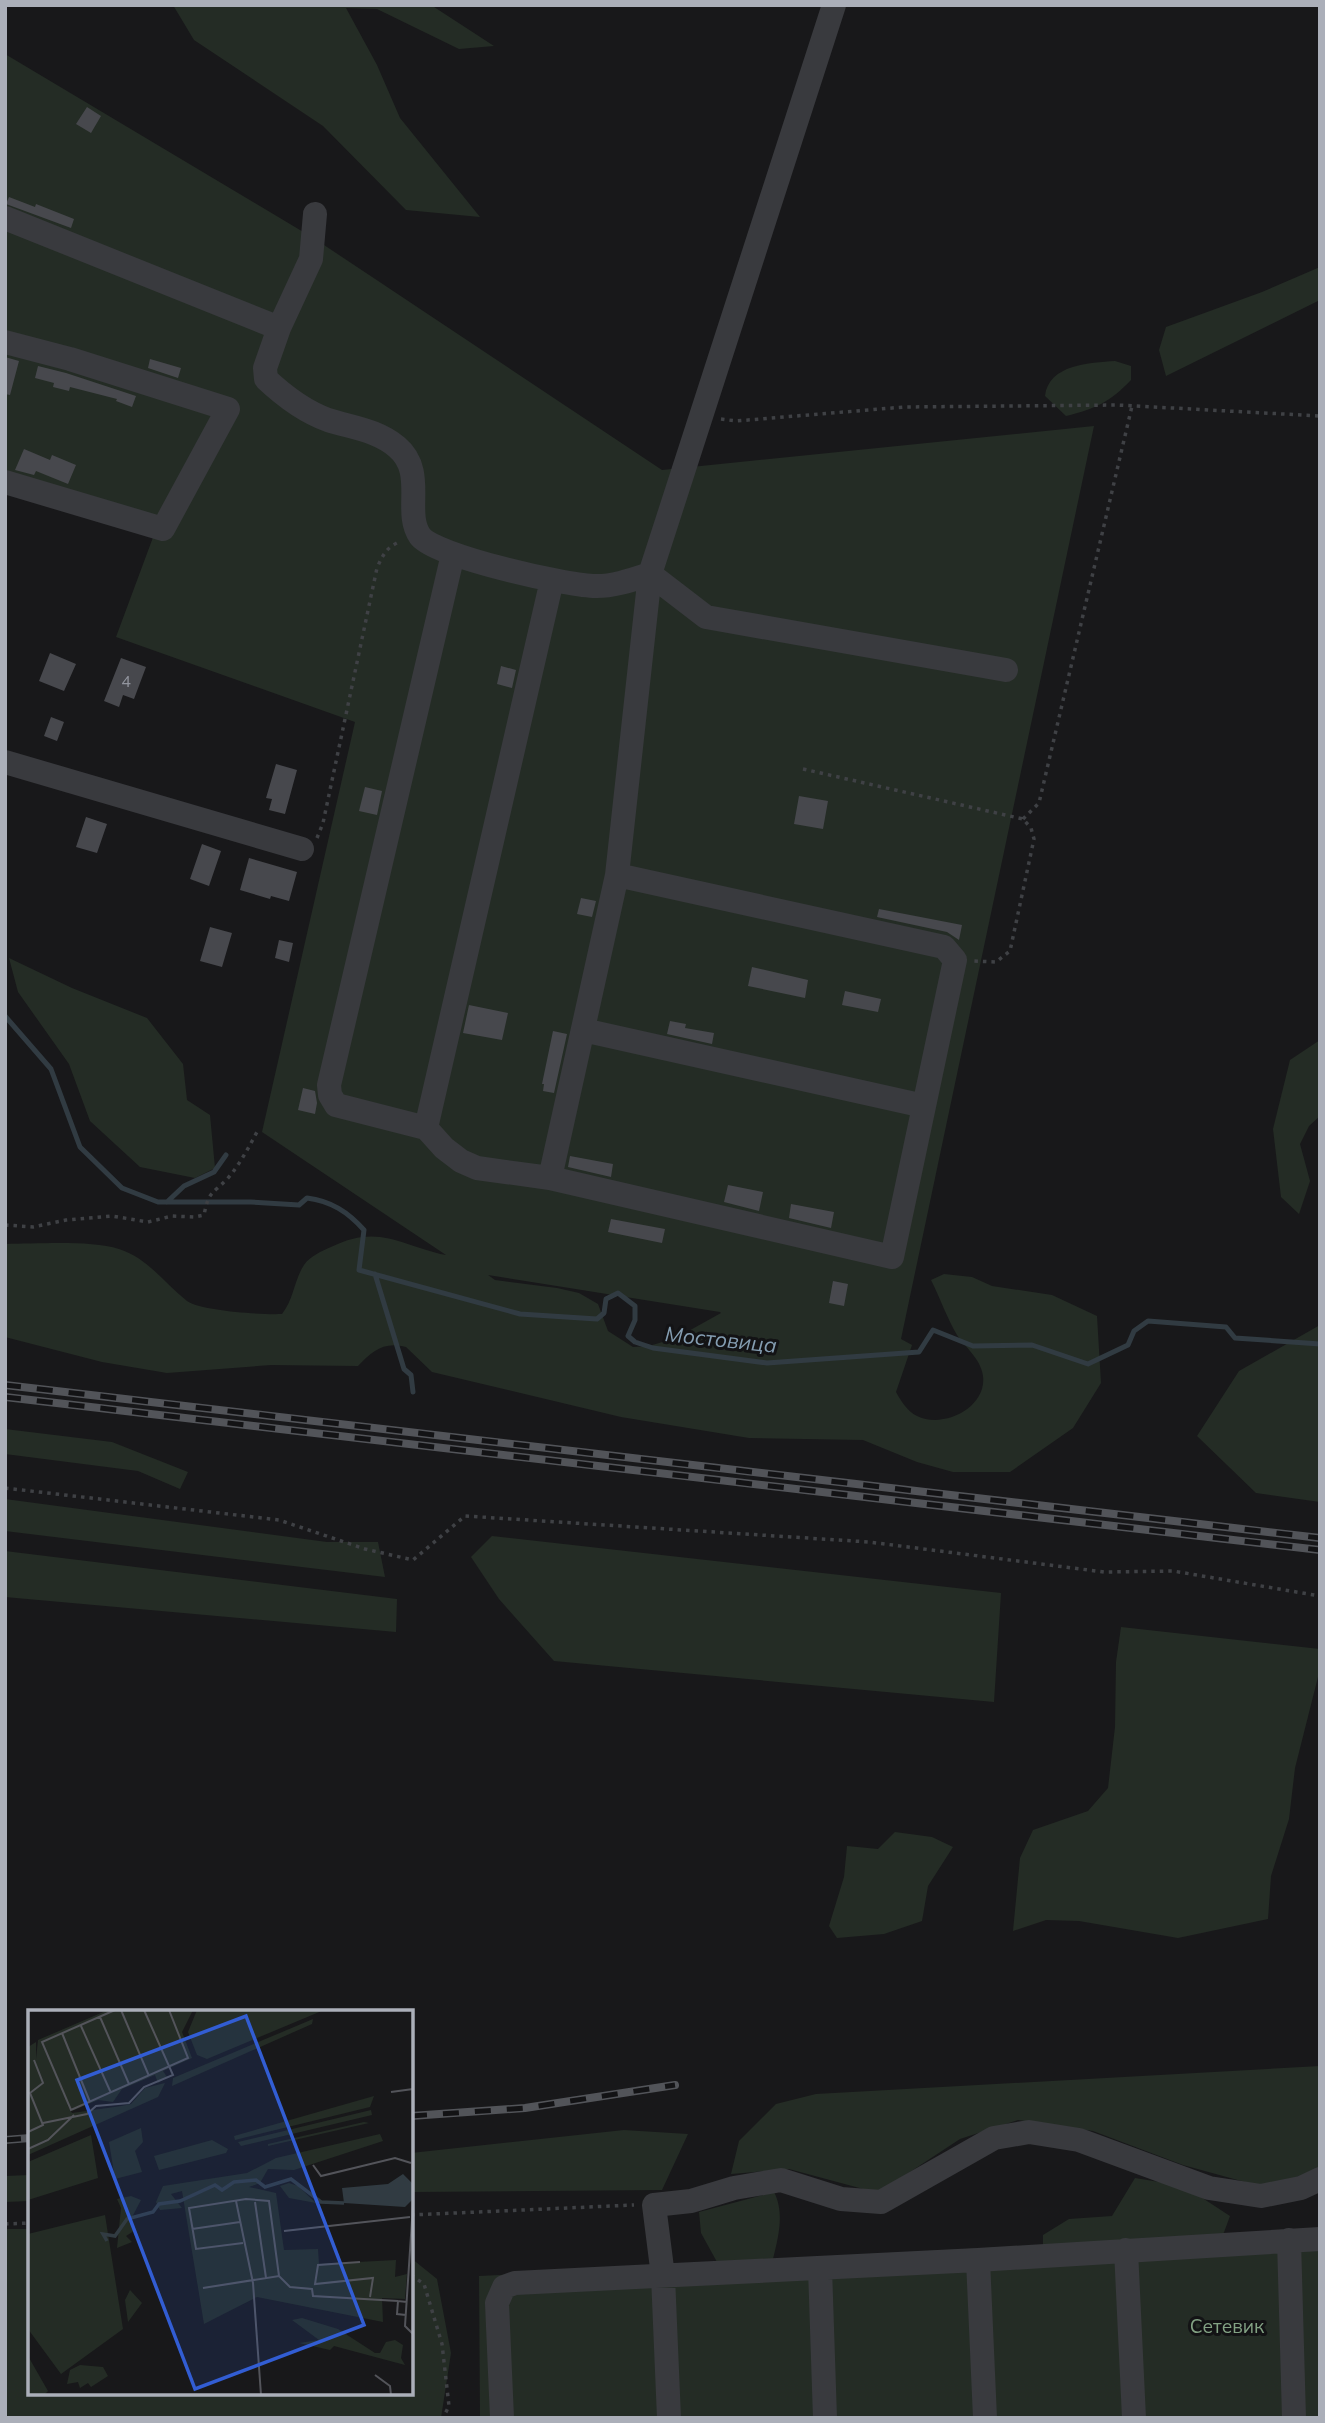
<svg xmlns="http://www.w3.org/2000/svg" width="1325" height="2423" viewBox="0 0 1325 2423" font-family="Mulish,sans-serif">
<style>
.green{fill:#242c25;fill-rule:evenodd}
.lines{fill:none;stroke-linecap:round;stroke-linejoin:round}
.stream{stroke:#313b42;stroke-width:5}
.building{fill:#47484d}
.path{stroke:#3f4145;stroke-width:3.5;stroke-dasharray:3.5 5;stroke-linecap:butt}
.minor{stroke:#393a3e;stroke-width:24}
.rail-casing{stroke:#525459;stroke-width:8}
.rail{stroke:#131315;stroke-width:5;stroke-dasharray:16;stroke-linecap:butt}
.labels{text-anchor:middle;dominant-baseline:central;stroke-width:6;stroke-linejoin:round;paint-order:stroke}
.number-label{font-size:16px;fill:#92959e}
.park-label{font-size:19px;fill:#83a284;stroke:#131315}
.water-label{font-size:21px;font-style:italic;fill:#849db1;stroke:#131315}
.inset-river{fill:none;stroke:#313b42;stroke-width:3.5}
.inset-road{fill:none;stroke:#53545a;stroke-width:2}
.view{fill:#325dd3;fill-opacity:0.15;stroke:#325dd3;stroke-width:3.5}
.inset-edge{fill:none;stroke:#abafb9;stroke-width:3.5}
</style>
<rect width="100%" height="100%" fill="#18181a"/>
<path class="green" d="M173 5H431L494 46 459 49 377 9 346 8 377 65 400 118 480 217 406 210 323 126 194 40Z
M5 54 315 239 662 470 1094 426 901 1339 912 1345 896 1392C901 1401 907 1411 917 1416 943 1429 987 1408 983 1376 981 1359 965 1347 957 1335 947 1318 940 1298 931 1280L944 1274 972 1277 992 1286 1052 1295 1097 1316 1101 1383 1073 1428 1010 1472H953L917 1462 863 1440 749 1438 621 1417 432 1372 406 1347C384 1341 372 1351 358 1366L271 1365 167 1373 102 1362 5 1337V1244C37 1244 90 1240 119 1249 148 1258 164 1283 187 1301 201 1311 263 1315 282 1314 294 1299 294 1280 304 1265 310 1256 322 1251 331 1247 379 1223 401 1246 446 1255L262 1132 355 722 116 637 155 532 5 485ZM488 1275 720 1312 721 1313 676 1338 649 1346 633 1347 608 1331 598 1304 579 1293 557 1288 495 1280Z
M1320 267V300L1166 376 1159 350 1166 327 1262 292Z
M1115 361 1131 366V380C1110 402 1095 409 1066 416L1045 396C1049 364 1090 363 1115 361Z
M9 958 72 988 147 1018 183 1064 187 1100 210 1115 215 1168 195 1178 140 1167 90 1121 69 1064 18 992Z
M1320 1040V1116L1309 1126 1300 1144 1310 1181 1299 1214 1281 1197 1273 1129 1290 1060Z
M1320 1325V1502L1256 1493 1197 1436 1239 1371Z
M5 1429 112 1442 188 1472 180 1489 138 1471 5 1454Z
M5 1499 327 1542H378L385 1577 5 1531Z
M492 1536 1001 1593 994 1702 554 1661 499 1599 471 1557Z
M5 1551 397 1599 396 1632 5 1597Z
M1121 1627 1320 1649V1669L1295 1768 1289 1819 1271 1876 1268 1919 1178 1938 1079 1921 1046 1920 1013 1931 1020 1858 1033 1830 1088 1811 1108 1788 1115 1727 1116 1662Z
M895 1832 932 1837 953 1847 928 1886 922 1921 884 1934 837 1938 829 1926 844 1877 847 1846 878 1849Z
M1320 2066V2199L1311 2173 1263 2187 1183 2165 1093 2131 1018 2120 960 2139 878 2193 789 2169 731 2174 739 2141 776 2104 816 2094Z
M624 2130 688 2134 662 2190 411 2192V2153Z
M30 2175V2201L5 2202V2176Z
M1135 2178 1184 2186 1230 2216 1223 2235 1320 2230V2418H480L479 2276 728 2263 717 2262 701 2233 699 2212 774 2192C785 2213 778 2238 773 2259L1043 2245V2235L1069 2219 1112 2216Z
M5 2229H30V2393H411V2258L437 2279 451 2353 441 2418H5Z"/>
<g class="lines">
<path class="stream" d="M5 1016 51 1069 80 1147 122 1188 158 1202H251L299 1205 307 1198C331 1201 348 1212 364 1230L359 1270 520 1314 597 1319 604 1313 606 1299 618 1293 635 1306V1320L628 1336 635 1342 653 1348 767 1363 919 1352 933 1330 973 1346 1032 1345 1088 1364 1128 1345 1134 1331 1148 1321 1226 1327 1235 1338 1320 1344
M167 1202 184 1186 214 1172 226 1155
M375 1274 404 1369 411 1375 413 1392"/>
</g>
<path class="building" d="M87 107 101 116 91 133 76 124Z
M9 197 35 207 36 204 74 219 71 228 6 204Z
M5 357 19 361 10 395 5 394Z
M150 359 181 368 178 378 148 368Z
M38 366 66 373 136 396 132 407 116 401 117 399 70 387 69 391 53 387 54 383 35 378Z
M24 449 50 460 52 455 76 465 68 484 36 471 34 475 15 470Z
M50 653 76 664 64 691 39 681Z
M121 658 146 667 134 699 123 695 119 707 104 701Z
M501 666 516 670 512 688 497 684Z
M51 717 64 722 57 741 44 736Z
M276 764 297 770 285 814 269 810 272 799 266 798Z
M365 787 382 791 377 815 359 811Z
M799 796 828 801 823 829 794 824Z
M86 817 107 824 97 853 76 847Z
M202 844 221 851 209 886 190 879Z
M249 858 297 872 289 901 271 896 270 899 240 890Z
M581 898 596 901 592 917 577 914Z
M879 909 962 925 959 940 947 932 877 917Z
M210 927 232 933 222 967 200 961Z
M279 940 293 943 289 962 275 958Z
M752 967 808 980 805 998 748 986Z
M845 991 881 999 878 1012 842 1005Z
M469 1005 508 1013 502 1040 463 1033Z
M670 1021 686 1024 685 1028 714 1033 712 1044 667 1034Z
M553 1031 567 1034 554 1093 543 1091 544 1084H542Z
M303 1088 315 1091 317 1103 315 1114 298 1110Z
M570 1156 613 1164 611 1177 568 1167Z
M728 1185 763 1192 759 1211 724 1202Z
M791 1204 834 1212 831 1228 789 1218Z
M611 1219 665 1229 662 1243 608 1232Z
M833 1281 848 1284 844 1306 829 1303Z"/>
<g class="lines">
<path class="path" d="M721 419 736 421 904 407 1117 405 1320 416
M803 769 1023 819 1031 828 1034 839 1010 951 996 962 974 961
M1023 819 1039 803 1132 406
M317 838 323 823 377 568C383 554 387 547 401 541
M5 1225 33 1227 66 1220 112 1216 148 1222 172 1216 195 1217 204 1215C209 1190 212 1195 228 1178 240 1164 249 1147 258 1130
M5 1488 279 1520 365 1549 413 1560 465 1516 869 1542 1104 1572 1173 1571 1320 1596
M411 2215 634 2205
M5 2224 30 2223
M411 2275 424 2284 442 2344 449 2406 443 2418"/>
<path class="minor" d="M5 218 279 328 265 368 266 379C283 395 306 412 328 420 353 428 377 430 397 447 427 472 403 512 420 536 434 556 565 585 593 586 612 587 632 580 650 574
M279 328 311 259 315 214
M5 342 70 359 228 409 163 529 5 482
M453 554 329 1085 330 1095 336 1105 426 1128 444 1148 461 1161 477 1168 550 1178 892 1257 955 960 944 947 617 875
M650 574 706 617 1006 670
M5 762 302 849
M583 1030 924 1106
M426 1128 552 580
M550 1178 617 875 650 574 834 5
M1289 2240 1294 2418
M1126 2250 1134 2418
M978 2260 985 2418
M820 2268 825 2418
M502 2418 497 2303 504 2287 515 2283 978 2260 1320 2239
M669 2418 663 2276 654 2205 691 2201 734 2188 781 2180 841 2199 881 2202 994 2138 1029 2132 1079 2140 1209 2188 1261 2196 1301 2188 1320 2179"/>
<defs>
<path id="rail" d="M5 1385 1320 1538
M5 1397 1320 1550
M411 2116 525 2108 675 2085
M5 2140 30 2138"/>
</defs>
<use href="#rail" class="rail-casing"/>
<use href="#rail" class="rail"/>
</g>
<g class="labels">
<g class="number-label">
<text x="126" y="681">4</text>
</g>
<g class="park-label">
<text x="1227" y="2326">Сетевик</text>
</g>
<g class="water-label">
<text transform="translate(721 1339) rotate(6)">Мостовица</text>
</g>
</g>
<g transform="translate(28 2010)">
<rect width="385" height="385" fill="#18181a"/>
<path d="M80 0H165L154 22 164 48 135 61 139 67 130 73 127 65 94 79 85 92 70 90 44 101 39 94 44 103 93 96 103 94 117 78 137 73 130 87 0 145V37L8 32V49L10 30ZM169 0H296L179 49 169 45 160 22ZM285 9 284 14 144 76 145 68ZM346 86 342 97 207 130 206 126ZM343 100 344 105 213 136 210 132ZM336 112 341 113 240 136V134ZM113 118 115 132 107 141 114 162 87 169 81 132ZM352 124 355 131 266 160 240 159 232 173 221 177 248 183 256 240 290 239 291 254 368 250 367 267 379 264 377 289 354 288 355 312 229 287 176 314 154 181 143 184 154 198 132 200 128 192 135 176 219 163 248 148ZM63 125 70 168 0 190V152ZM184 130 200 139 198 143 131 160 126 146ZM261 173 270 176 288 193 261 188 252 176ZM103 186 113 190 102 211 106 221 98 226 104 232 89 238 93 198 89 189ZM77 205 95 319 33 364 0 319V224ZM102 280 114 293 100 312 97 290ZM274 308 310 319 347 343H352L358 332 367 330 375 335 373 348 377 355 306 336 302 340 271 333 291 330 264 310ZM0 346 20 381 16 385H0ZM52 355 75 357 80 366 63 377 60 373 52 378 50 372 39 374 42 360Z" fill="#242c25"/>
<path d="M375 164 385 174V189L377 197 316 193 314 178 360 174Z" fill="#313b42"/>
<path class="inset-river" d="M79 231 75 224 87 226 99 209 125 202 131 194 152 191 187 175 194 180 206 172 228 170 237 177 263 169 293 192 316 193"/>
<path class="inset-road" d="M87 0 14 32 43 100 160 48 141 0M93 0 121 66M72 7 101 74M53 16 83 83M34 23 62 92M363 82 385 79M15 113 59 104 68 96 101 93 116 77 145 65 116 0M0 122 15 115 2 83 15 73 6 50M0 139 20 130 46 105M285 155 293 166 367 148 383 153M208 191 225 273 233 385M227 192 238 268M385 195 377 316 385 324M164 219 212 212M256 221 382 207M215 233 168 239 161 198 218 189 241 191 251 266M332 252 290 255 287 274 345 268 342 287M175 278 251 266 262 277 284 279 285 286 370 291M378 305 369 304 370 291 379 292M347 365 362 376 363 385"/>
<path class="view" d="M218 6 336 315 167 379 49 70Z"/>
<rect width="385" height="385" class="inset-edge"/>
</g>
<rect width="1325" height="2423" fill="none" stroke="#abafb9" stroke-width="14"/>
</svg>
